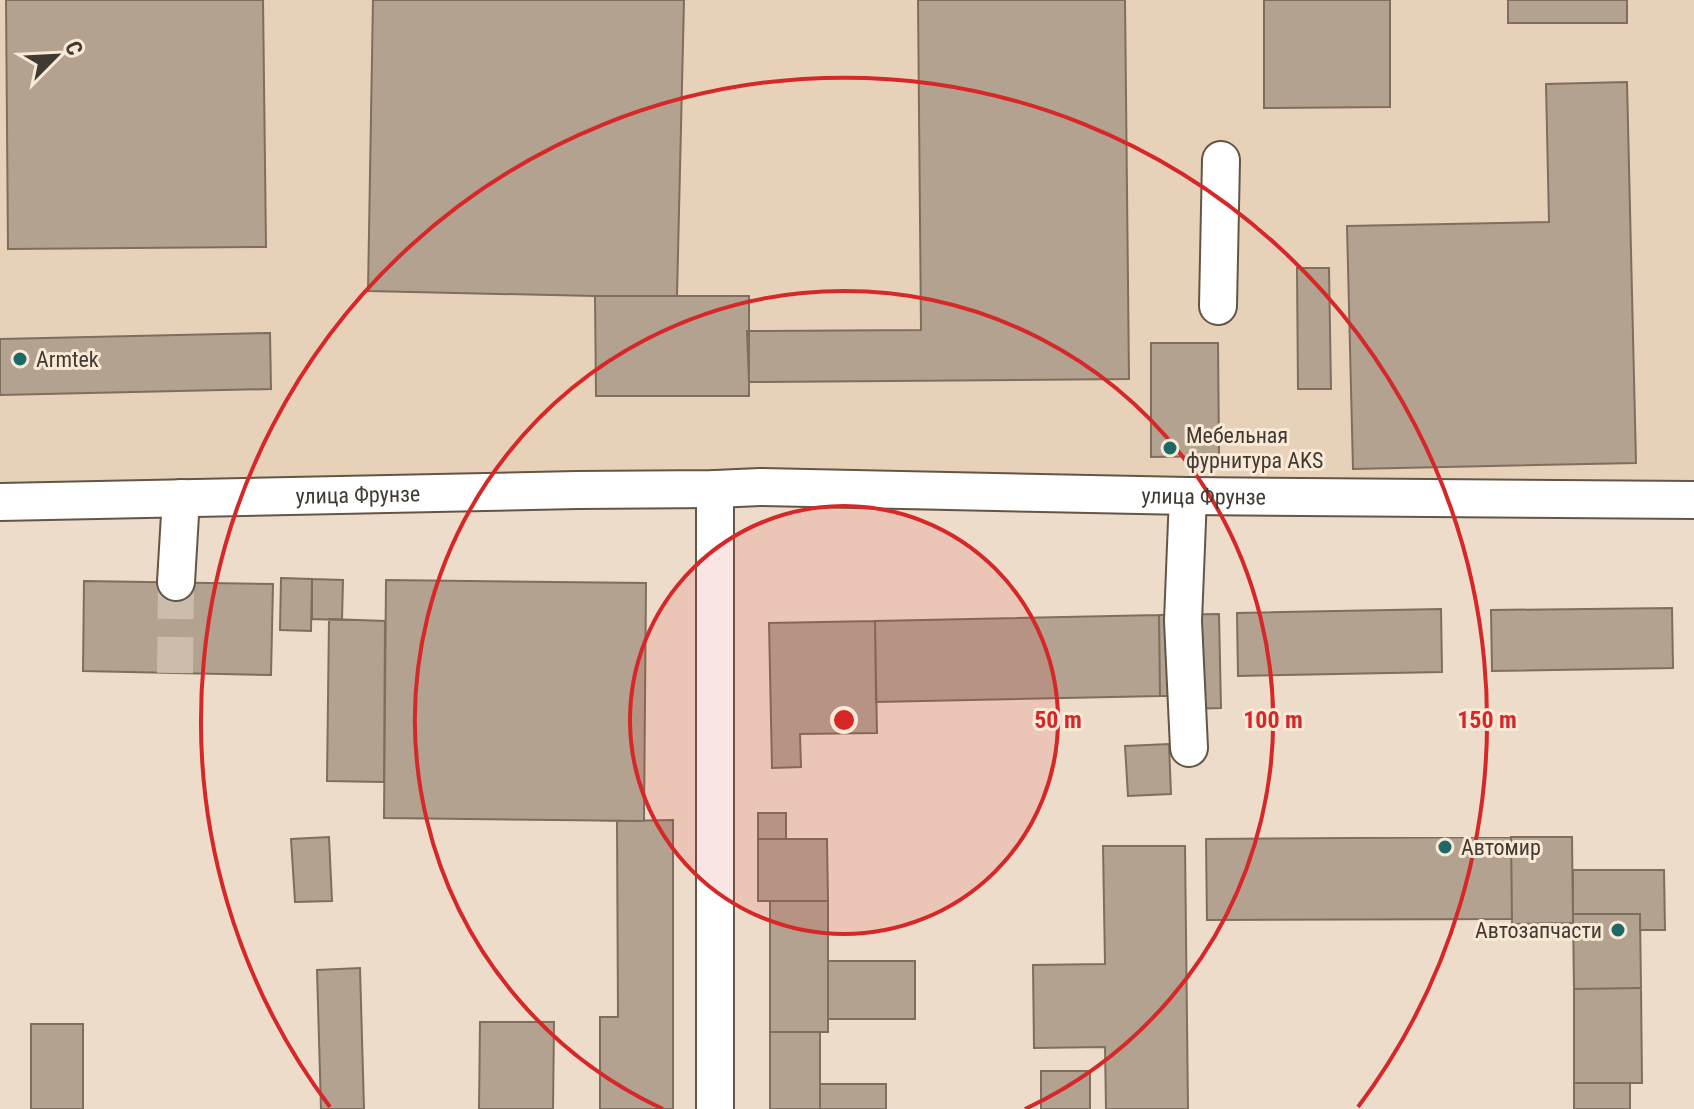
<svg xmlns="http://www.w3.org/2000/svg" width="1694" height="1109" viewBox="0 0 1694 1109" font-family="'Roboto Condensed',sans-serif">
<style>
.built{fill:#e8d1b9}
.building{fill:#b3a290;stroke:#7e6e5d;stroke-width:2}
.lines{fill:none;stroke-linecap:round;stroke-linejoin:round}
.minor-tunnel{stroke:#cbbcac;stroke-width:36;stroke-dasharray:36 18;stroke-linecap:butt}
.minor-casing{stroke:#645545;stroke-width:40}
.minor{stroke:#fff;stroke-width:36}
.ring{fill:none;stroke:#d62828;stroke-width:4}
.poi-dot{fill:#1c6968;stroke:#fbe9d7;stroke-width:3}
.labels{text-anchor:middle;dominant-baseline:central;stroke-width:6;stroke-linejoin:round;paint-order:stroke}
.poi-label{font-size:22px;fill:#403a32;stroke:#fbe9d7;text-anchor:start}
.street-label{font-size:22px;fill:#403a32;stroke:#fbe9d7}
.centre{fill:#d62828;stroke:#fbe9d7;stroke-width:4}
.ring-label{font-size:24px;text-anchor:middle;font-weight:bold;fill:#d62828;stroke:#fbe9d7;stroke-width:6;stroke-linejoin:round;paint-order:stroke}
</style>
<rect width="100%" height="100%" fill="#eedcca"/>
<path class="built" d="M0 0H1694V500L0 502Z"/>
<path class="building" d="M6 0H263L266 247 8 249Z
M373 0H684L677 296H595L368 291Z
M918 0H1125L1129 379 749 382 747 331 921 330Z
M1264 0H1390V107L1264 108Z
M1508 0H1627V23H1508Z
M1627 82 1636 463 1353 469 1347 226 1549 222 1546 84Z
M1297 268H1329L1331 389H1298Z
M595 296H749V396H596Z
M270 333 271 389 0 395V339Z
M1151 343H1218L1219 456 1151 457Z
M281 578 312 579 311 631 280 630Z
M312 579 343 580 342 620 312 619Z
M386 580 646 583 644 821 384 818Z
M84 581 273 584 271 675 83 671Z
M1672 608 1673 668 1492 671 1491 610Z
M1441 609 1442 672 1238 676 1237 613Z
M1219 614 1221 708 1185 709V696H1160L1159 615Z
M1159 615 1160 696 876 702 875 621Z
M329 619 385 621 384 782 327 781Z
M875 621 877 733 800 734 801 767 772 768 769 623Z
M1169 744 1171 794 1128 796 1125 746Z
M758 813H786V839H758Z
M673 820V1109H600V1017H618L617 821Z
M329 837 332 901 295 902 291 839Z
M1511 837 1512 919 1207 920 1206 839Z
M1511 837H1572L1573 923 1512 924Z
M758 839H827L828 901H758Z
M1103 846H1185L1188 1109H1106L1105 1047 1034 1048 1033 965 1105 964Z
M1573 870H1664L1665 930H1640V914H1573Z
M770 901H828V1032H770Z
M1573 914H1640L1641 988 1574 989Z
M828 961H915V1019H828Z
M360 968 364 1109H321L317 970Z
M1641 988 1642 1083H1574V989Z
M480 1022H554L553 1109H479Z
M31 1024H83V1109H31Z
M770 1032H820V1109H770Z
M1041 1071H1090V1109H1041Z
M1574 1083H1630V1109H1574Z
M820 1084H886V1109H820Z"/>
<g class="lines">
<path class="minor-tunnel" d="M175 673 176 582"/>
<defs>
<g id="minor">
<path d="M1218 306 1221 160"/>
<path d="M1188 496 1183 621 1189 748"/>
<path id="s1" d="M0 502 577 490 715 489 760 487 1188 496 1694 500"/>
<path d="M176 582 181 498"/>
<path d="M715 1109V489"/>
</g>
</defs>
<use href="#minor" class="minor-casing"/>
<use href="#minor" class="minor"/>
</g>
<circle cx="844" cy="720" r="214" fill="#d62828" fill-opacity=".12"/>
<g class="ring">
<circle cx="844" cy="720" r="214"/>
<path d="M663 1109A429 429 0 1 1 1025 1109"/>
<path d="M330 1107A643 643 0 1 1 1358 1107"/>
</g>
<g class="poi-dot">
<circle cx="20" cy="359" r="8"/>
<circle cx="1170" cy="448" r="8"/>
<circle cx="1445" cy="847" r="8"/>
<circle cx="1618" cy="930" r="8"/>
</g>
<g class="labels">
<g class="poi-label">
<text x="36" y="359">Armtek</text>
<text x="1186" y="435">Мебельная<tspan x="1186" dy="25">фурнитура AKS</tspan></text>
<text x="1461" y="847">Автомир</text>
<text x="1602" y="930" text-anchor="end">Автозапчасти</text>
</g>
<g class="street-label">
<text stroke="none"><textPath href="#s1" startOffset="358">улица Фрунзе</textPath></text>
<text stroke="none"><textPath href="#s1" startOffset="1204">улица Фрунзе</textPath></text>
</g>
</g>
<circle cx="844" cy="720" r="12" class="centre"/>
<g class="ring-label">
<text x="1058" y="728">50 m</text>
<text x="1273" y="728">100 m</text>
<text x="1487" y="728">150 m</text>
</g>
<g transform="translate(56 56) rotate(66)" stroke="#fbe9d7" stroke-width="6" paint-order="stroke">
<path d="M0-6L14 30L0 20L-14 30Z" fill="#403a32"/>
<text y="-12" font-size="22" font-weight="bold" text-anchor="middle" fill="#403a32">С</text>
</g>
</svg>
